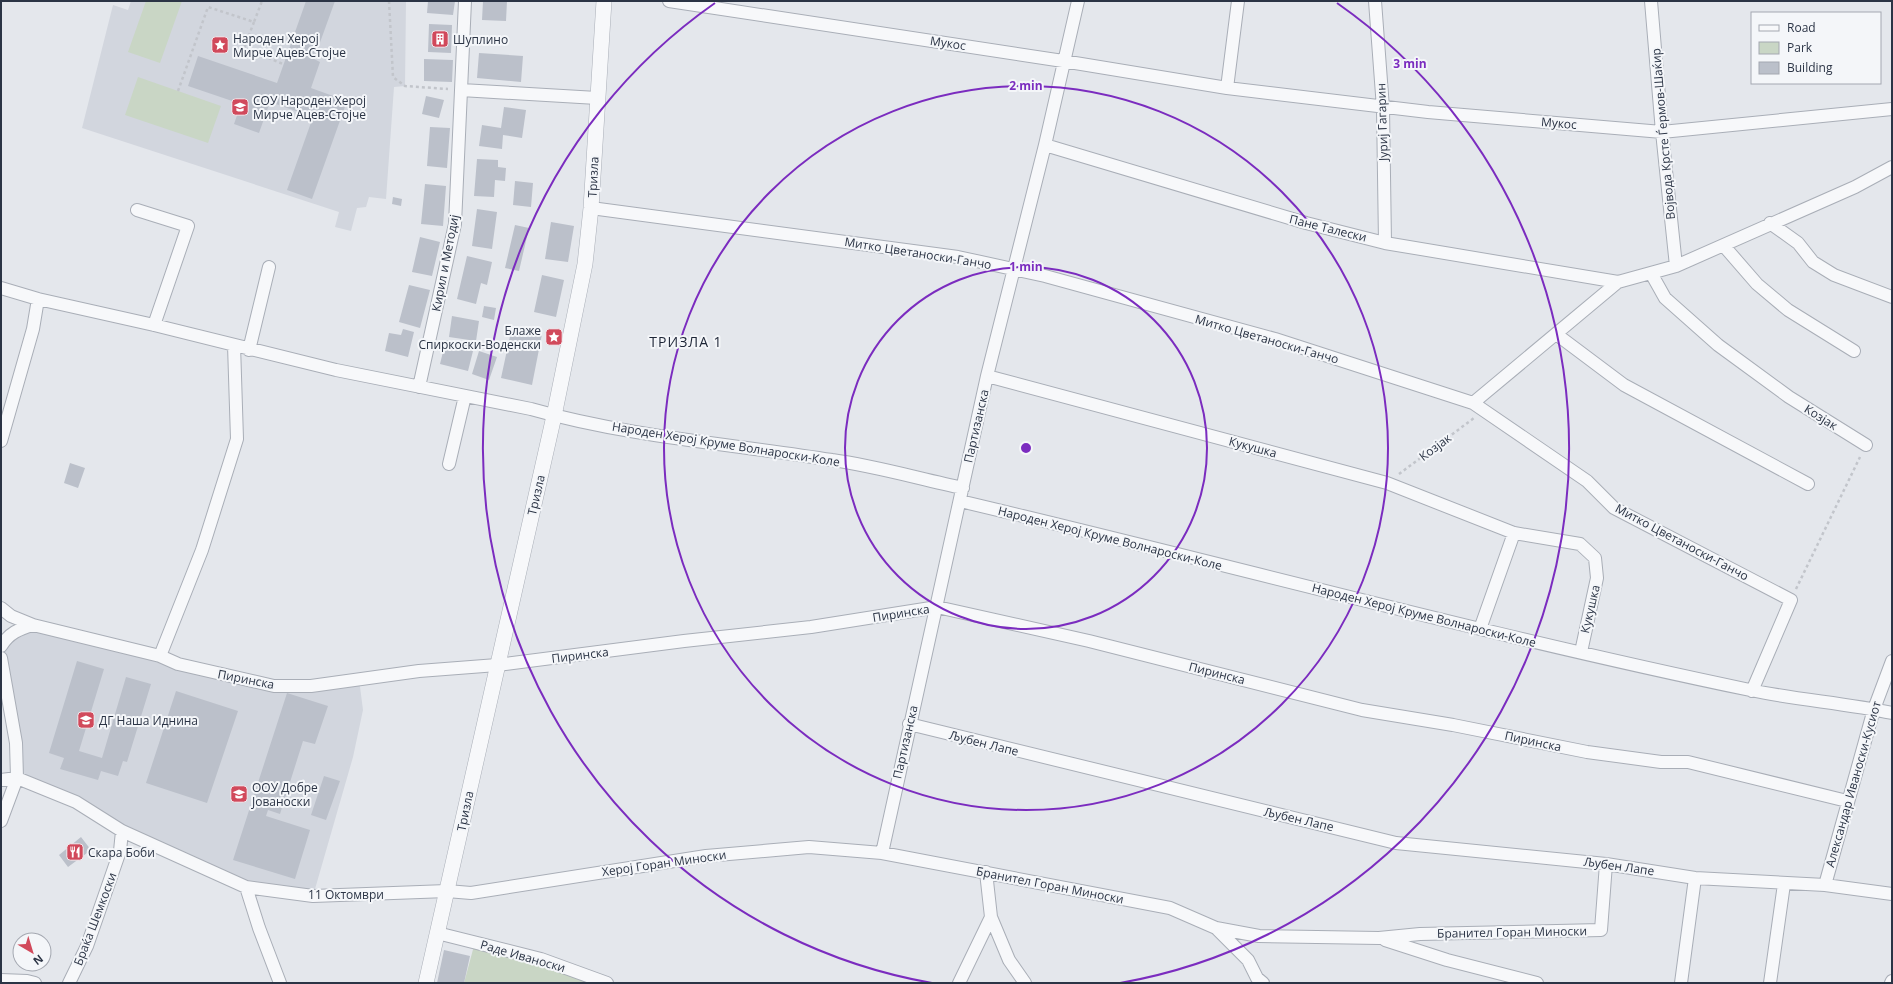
<svg xmlns="http://www.w3.org/2000/svg" width="1893" height="984" viewBox="0 0 1893 984" font-family="'Open Sans',sans-serif">
<style>
.built{fill:#d2d6de}
.green{fill:#c9d6c5}
.building{fill:#bbc0ca}
.lines{fill:none;stroke-linecap:round;stroke-linejoin:round}
.minor-casing{stroke:#a9aeb7;stroke-width:14}
.tertiary-casing{stroke:#a9aeb7;stroke-width:16}
.path{stroke:#c2c5cb;stroke-width:2.5;stroke-dasharray:3 3;stroke-linecap:butt}
.minor{stroke:#f7f8fa;stroke-width:12}
.tertiary{stroke:#f7f8fa;stroke-width:15}
.ring{fill:none;stroke:#7b2cbf;stroke-width:2}
.labels{text-anchor:middle;dominant-baseline:central;stroke-width:4;stroke-linejoin:round;paint-order:stroke}
.poi-label{font-size:12px;fill:#2b3445;stroke:#f4f6f9;text-anchor:start}
.street-label{font-size:12px;fill:#2b3445;stroke:#f4f6f9}
.quarter-label{font-size:14px;letter-spacing:1px;fill:#1d2536;stroke:#f4f6f9}
.centre{fill:#7b2cbf;stroke:#f4f6f9;stroke-width:2}
.ring-label{font-size:12px;text-anchor:middle;font-weight:bold;fill:#7b2cbf;stroke:#f4f6f9;stroke-width:4;stroke-linejoin:round;paint-order:stroke}
</style>
<rect width="100%" height="100%" fill="#e4e7ec"/>
<path class="built" d="M131 1H406L405 86 394 87 386 199 369 197 366 207 357 208 351 231 335 227 339 212 82 128 113 5 128 10Z
M21 628 274 686 359 679 363 710 353 757 313 896 246 887 17 778 1 658V646Z"/>
<path class="green" d="M146 1H182L160 63 128 52Z
M138 77 221 106 208 143 125 115Z
M475 942 606 983H464Z"/>
<path class="building" d="M306 1H335L314 59 320 62 311 88 347 101 312 199 287 190 313 117 270 102 259 133 234 124 241 104 188 86 198 56 277 83Z
M428 1H455L453 15 427 13Z
M483 1H507L506 21 482 20Z
M429 24 452 25 451 53 428 52Z
M479 53 523 56 521 82 477 78Z
M424 59 453 60 452 82 424 81Z
M426 96 444 100 439 118 422 114Z
M504 107 526 110 522 138 503 135 502 149 479 146 482 125 501 128Z
M430 127 450 128 447 168 427 166Z
M477 159 498 160V167L506 168 505 181 495 180 494 197 474 196Z
M515 181 533 183 531 207 513 205Z
M425 184 446 186 443 226 421 224Z
M393 197 402 199 401 206 392 204Z
M477 209 497 212 492 249 472 246Z
M551 222 574 226 568 262 545 259Z
M515 225 529 228 519 271 505 268Z
M420 237 440 242 432 276 412 272Z
M467 256 492 262 487 285 481 283 476 304 457 299Z
M542 275 564 280 556 317 534 312Z
M409 285 430 290 420 328 399 322Z
M484 306 496 308 494 320 482 317Z
M452 316 479 321 476 341 449 337Z
M512 327 542 334 532 385 501 378Z
M403 329 414 332 408 357 385 351 389 333 401 335Z
M446 340 474 347 468 371 440 364Z
M479 351 497 357 489 380 472 374Z
M70 463 85 468 78 488 64 483Z
M77 661 104 669 79 751 102 758 126 677 151 684 127 762 123 761 118 776 101 771 98 780 60 769 64 758 49 753Z
M176 691 238 711 207 803 146 783Z
M287 693 328 706 315 744 303 741 280 814 268 810 266 816 310 830 295 879 233 860Z
M324 776 340 781 326 820 311 815Z
M81 837 91 850 68 867 59 855Z
M444 950 470 956 464 983H437Z"/>
<g class="lines">
<defs>
<path id="minor" d="M669 1 1063 61 1227 88 1428 112 1662 132 1892 109
M1375 1 1383 108 1385 243
M1651 1 1662 132 1676 266
M1227 88 1238 1
M461 90 597 98
M1045 145 1306 223 1385 243 1618 282
M591 208 958 257 1045 276 1275 339 1473 403 1587 481 1614 508 1791 600 1752 691
M137 210 188 226 154 325
M1770 223 1798 243 1813 262 1834 275 1892 297
M1724 246 1757 284 1788 310 1854 351
M1651 273 1665 298 1718 345 1789 397 1866 445
M1 288 38 299 154 325 336 370 531 409C629 437 732 444 832 460 876 466 920 479 963 488
M1556 334 1624 385 1808 484
M249 350 269 267
M987 376 1387 483 1514 533 1580 544 1595 558 1597 578 1581 652
M419 387 455 224 465 1
M1473 403 1618 282 1676 266 1855 187 1892 167
M1 441 33 329 38 299
M449 464 465 396
M960 501C1223 563 1485 635 1750 690 1797 700 1845 703 1892 713
M1 608 11 616 33 625
M1480 629 1514 533
M1 646C9 633 19 629 33 625L160 656 178 664 274 686H311L419 671 497 665 684 641 811 627 937 607 1089 641 1362 710 1453 725 1587 752 1661 762H1688L1847 801
M160 656 202 550 237 439 234 345
M1 658 16 743 17 778 1 821
M909 724 1396 843 1606 864 1695 878 1825 885 1892 894
M1 780 17 778 76 802 122 831 246 887 313 896 447 891 471 893 706 856 809 847 882 853 1170 908 1216 928 1259 936 1379 938 1420 934 1601 930 1606 864
M882 853 987 376 1045 145 1078 1
M986 872 991 917 1009 960 1025 983
M1825 885 1874 709 1892 661
M246 887 259 928 280 983
M1216 928 1248 960 1257 978 1263 983
M437 933 541 959 607 983
M1385 940 1447 960 1537 983
M1 980 27 981 35 983
M69 983 87 946 120 851 122 831
M959 983 991 917
M1681 983 1695 878
M1770 983 1784 884
M1891 983 1892 981"/>
<path id="tertiary" d="M426 983 554 416 585 264 591 208 604 1"/>
</defs>
<use href="#minor" class="minor-casing"/>
<use href="#tertiary" class="tertiary-casing"/>
<path class="path" d="M389 1 393 77 405 86 448 89
M254 22 244 48 283 64
M178 91 208 7 254 22 262 1
M1399 474 1474 418
M1796 589 1860 457"/>
<use href="#minor" class="minor"/>
<use href="#tertiary" class="tertiary"/>
</g>
<g class="ring">
<circle cx="1026" cy="448" r="181"/>
<circle cx="1026" cy="448" r="362"/>
<path d="M932 983A543 543 0 0 1 715 3M1337 3A543 543 0 0 1 1120 983"/>
</g>
<defs>
<symbol id="building-square" viewBox="-11 -11 22 22"><rect x="-9" y="-9" width="18" height="18" rx="4" fill="#d1495b" stroke="#f4f6f9"/><path d="M-4-6H4V6H1V3H-1V6H-4ZM-2.5-4.3h1.7v1.8h-1.7ZM.8-4.3h1.7v1.8H.8ZM-2.5-1h1.7V.8h-1.7ZM.8-1h1.7V.8H.8Z" fill="#fff"/></symbol>
<symbol id="sight-square" viewBox="-11 -11 22 22"><rect x="-9" y="-9" width="18" height="18" rx="4" fill="#d1495b" stroke="#f4f6f9"/><path d="M0-6L1.8-2.2L6-1.7L2.9 1.2L3.7 5.4L0 3.3L-3.7 5.4L-2.9 1.2L-6-1.7L-1.8-2.2Z" fill="#fff"/></symbol>
<symbol id="university-square" viewBox="-11 -11 22 22"><rect x="-9" y="-9" width="18" height="18" rx="4" fill="#d1495b" stroke="#f4f6f9"/><path d="M0-5L7-2L0 1L-7-2ZM-4 1L0 2.5L4 1V4Q0 6-4 4Z" fill="#fff"/></symbol>
<symbol id="school-square" viewBox="-11 -11 22 22"><rect x="-9" y="-9" width="18" height="18" rx="4" fill="#d1495b" stroke="#f4f6f9"/><path d="M0-5L7-2L0 1L-7-2ZM-4 1L0 2.5L4 1V4Q0 6-4 4Z" fill="#fff"/></symbol>
<symbol id="restaurant-square" viewBox="-11 -11 22 22"><rect x="-9" y="-9" width="18" height="18" rx="4" fill="#d1495b" stroke="#f4f6f9"/><path d="M-5-6h1v4h1v-4h1v4h1v-4h1v5L-1.5 .5V6h-2V.5L-5-1ZM5-6V6H3V1.5H1.5Q1.5-4 5-6Z" fill="#fff"/></symbol>
</defs>
<g fill-rule="evenodd">
<use href="#building-square" x="430" y="29" width="20" height="20"/>
<use href="#sight-square" x="210" y="35" width="20" height="20"/>
<use href="#university-square" x="230" y="97" width="20" height="20"/>
<use href="#sight-square" x="544" y="327" width="20" height="20"/>
<use href="#school-square" x="76" y="710" width="20" height="20"/>
<use href="#school-square" x="229" y="784" width="20" height="20"/>
<use href="#restaurant-square" x="65" y="842" width="20" height="20"/>
</g>
<g class="labels">
<g class="poi-label">
<text x="233" y="38">Народен Херој<tspan x="233" dy="14">Мирче Ацев-Стојче</tspan></text>
<text x="453" y="39">Шуплино</text>
<text x="253" y="100">СОУ Народен Херој<tspan x="253" dy="14">Мирче Ацев-Стојче</tspan></text>
<text x="541" y="330" text-anchor="end">Блаже<tspan x="541" dy="14">Спиркоски-Воденски</tspan></text>
<text x="99" y="720">ДГ Наша Иднина</text>
<text x="252" y="787">ООУ Добре<tspan x="252" dy="14">Јованоски</tspan></text>
<text x="88" y="852">Скара Боби</text>
</g>
<g class="street-label">
<text transform="translate(948 43) rotate(9)">Мукос</text>
<text transform="translate(1382 122) rotate(-92)">Јуриј Гагарин</text>
<text transform="translate(1559 123) rotate(5)">Мукос</text>
<text transform="translate(1663 134) rotate(-95)">Војвода Крсте Ѓермов-Шаќир</text>
<text transform="translate(593 177) rotate(-87)">Тризла</text>
<text transform="translate(1328 228) rotate(14)">Пане Талески</text>
<text transform="translate(918 253) rotate(9)">Митко Цветаноски-Ганчо</text>
<text transform="translate(445 263) rotate(-79)">Кирил и Методиј</text>
<text transform="translate(1267 339) rotate(16)">Митко Цветаноски-Ганчо</text>
<text transform="translate(1821 417) rotate(32)">Козјак</text>
<text transform="translate(976 426) rotate(-77)">Партизанска</text>
<text transform="translate(726 444) rotate(9)">Народен Херој Круме Волнароски-Коле</text>
<text transform="translate(1253 447) rotate(15)">Кукушка</text>
<text transform="translate(1435 447) rotate(-37)">Козјак</text>
<text transform="translate(536 495) rotate(-77)">Тризла</text>
<text transform="translate(1110 538) rotate(14)">Народен Херој Круме Волнароски-Коле</text>
<text transform="translate(1682 542) rotate(28)">Митко Цветаноски-Ганчо</text>
<text transform="translate(1590 609) rotate(-77)">Кукушка</text>
<text transform="translate(901 613) rotate(-9)">Пиринска</text>
<text transform="translate(1424 615) rotate(14)">Народен Херој Круме Волнароски-Коле</text>
<text transform="translate(580 655) rotate(-7)">Пиринска</text>
<text transform="translate(1217 673) rotate(14)">Пиринска</text>
<text transform="translate(246 679) rotate(11)">Пиринска</text>
<text transform="translate(1533 741) rotate(12)">Пиринска</text>
<text transform="translate(905 742) rotate(-77)">Партизанска</text>
<text transform="translate(984 743) rotate(14)">Љубен Лапе</text>
<text transform="translate(1853 784) rotate(-74)">Александар Иваноски-Кусиот</text>
<text transform="translate(465 811) rotate(-78)">Тризла</text>
<text transform="translate(1299 819) rotate(13)">Љубен Лапе</text>
<text transform="translate(664 863) rotate(-8)">Херој Горан Миноски</text>
<text transform="translate(1619 866) rotate(8)">Љубен Лапе</text>
<text transform="translate(1050 885) rotate(11)">Бранител Горан Миноски</text>
<text x="346" y="894">11 Октомври</text>
<text transform="translate(95 919) rotate(-69)">Браќа Шемкоски</text>
<text transform="translate(1512 932) rotate(-1)">Бранител Горан Миноски</text>
<text transform="translate(523 956) rotate(16)">Раде Иваноски</text>
</g>
<g class="quarter-label">
<text x="686" y="341">ТРИЗЛА 1</text>
</g>
</g>
<circle cx="1026" cy="448" r="6" class="centre"/>
<g class="ring-label">
<text x="1410" y="68">3 min</text>
<text x="1026" y="90">2 min</text>
<text x="1026" y="271">1 min</text>
</g>
<rect width="1893" height="984" fill="none" stroke="#2b3445" stroke-width="4"/>
<rect x="1751" y="12" width="130" height="72" fill="#f4f6f9" stroke="#a4a8b1"/>
<rect x="1759" y="25" width="20" height="6" fill="#f7f8fa" stroke="#a4a8b1"/>
<text x="1787" y="32" font-size="12" fill="#2b3445">Road</text>
<rect x="1759" y="42" width="20" height="12" fill="#c9d6c5" stroke="#a4a8b1"/>
<text x="1787" y="52" font-size="12" fill="#2b3445">Park</text>
<rect x="1759" y="62" width="20" height="12" fill="#bbc0ca" stroke="#a4a8b1"/>
<text x="1787" y="72" font-size="12" fill="#2b3445">Building</text>
<g transform="translate(32 952) rotate(142)"><circle r="19" fill="#f4f6f9" stroke="#a4a8b1"/>
<path d="M0-3L7 15L0 10L-7 15Z" fill="#d1495b"/>
<text y="-6" font-size="11" font-weight="bold" text-anchor="middle" fill="#2b3445">N</text>
</g>
</svg>
